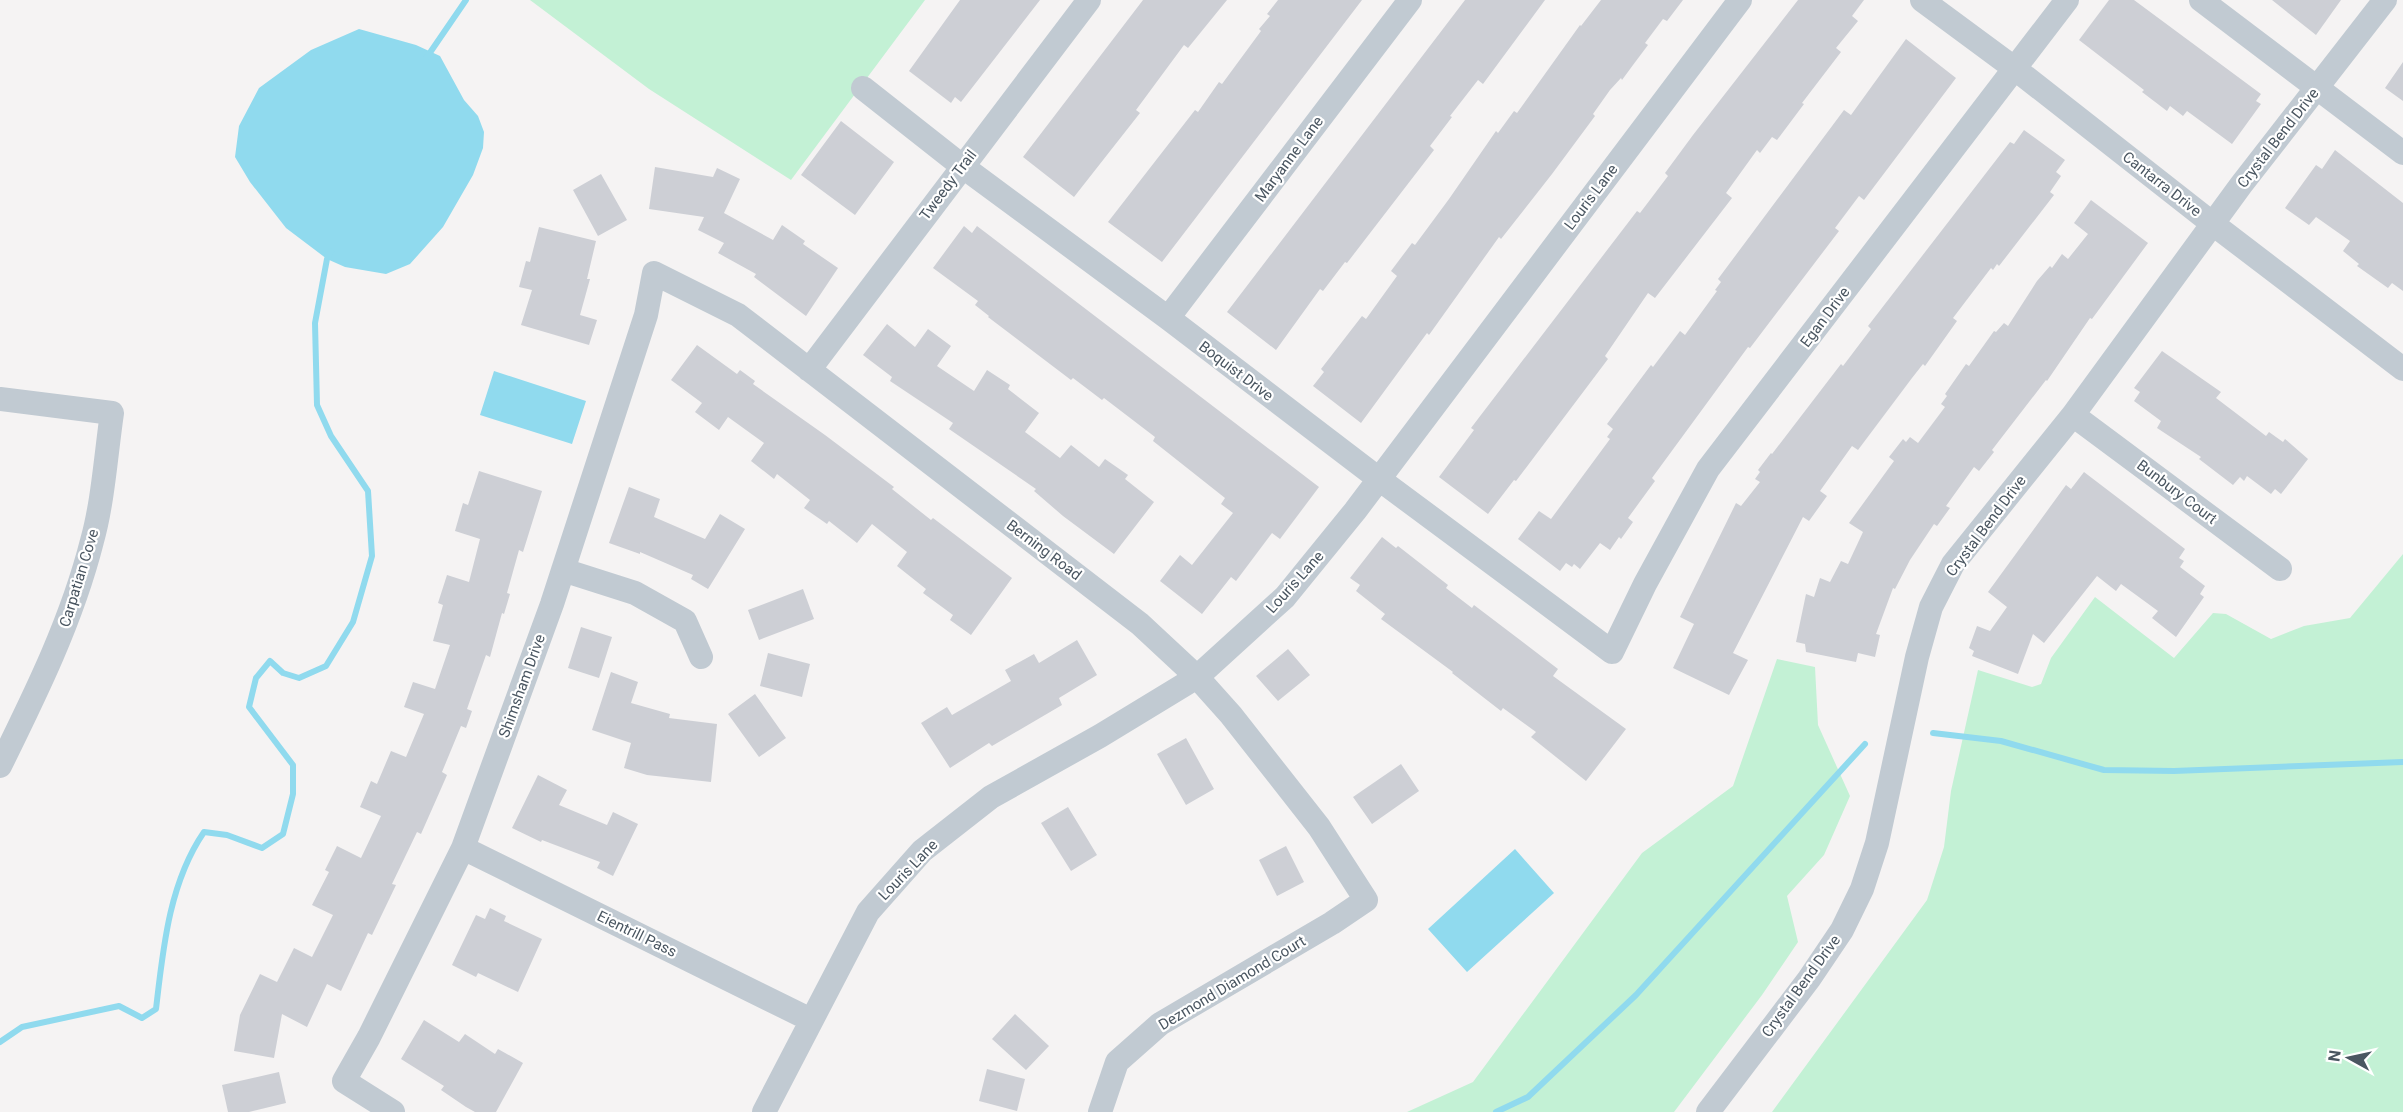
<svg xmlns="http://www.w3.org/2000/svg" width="2403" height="1112" viewBox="0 0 2403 1112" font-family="Roboto,sans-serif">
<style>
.green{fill:#c3f1d5}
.water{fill:#90daee}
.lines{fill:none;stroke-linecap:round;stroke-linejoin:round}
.stream{stroke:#90daee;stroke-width:6}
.building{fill:#cdcfd5}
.minor{stroke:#c1cad2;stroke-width:24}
.labels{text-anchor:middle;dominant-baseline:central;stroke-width:4.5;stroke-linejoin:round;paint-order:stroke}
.street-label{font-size:15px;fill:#4a5661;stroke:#fff}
</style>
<rect width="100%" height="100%" fill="#f5f3f3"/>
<path class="green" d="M530 0H925L791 180 649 89Z
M2403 554V1112H1772L1927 900 1944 847 1951 791 1978 670 2032 687 2041 684 2051 658 2095 597 2174 658 2213 613 2226 614 2271 639 2304 626 2350 618Z
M1777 659 1815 667 1818 725 1850 796 1824 855 1787 896 1798 942 1762 995 1674 1112H1407L1473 1082 1642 853 1733 786Z"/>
<path class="water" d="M359 29 416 45 440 56 464 100 478 116 484 132 483 148 473 175 443 227 410 264 386 274 345 267 327 259 286 228 250 182 235 157 239 126 259 88 311 50Z
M494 371 586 401 572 444 480 415Z
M1515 849 1554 893 1467 972 1428 929Z"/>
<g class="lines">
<path class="stream" d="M427 57 466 0
M1933 733 2001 741 2104 770 2174 771 2403 762
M0 1042 22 1027 119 1006 142 1018 156 1009C163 949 169 883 204 832L227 835 262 848 283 834 293 794V765L249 707 256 678 270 661 283 673 299 678 326 666 353 622 372 556 368 491 331 436 317 405 315 323 327 259 331 252
M1496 1112 1528 1097 1636 995 1865 744"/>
</g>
<path class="building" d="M960 0H1040L961 102 955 97 951 103 909 71Z
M1143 0H1227L1188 48 1184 45 1136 110 1140 113 1074 197 1023 157Z
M1278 0H1362L1162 262 1108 222 1195 110 1198 112 1219 82 1222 84 1261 31 1259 29 1270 16 1267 14Z
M1465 0H1545L1483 84 1478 80 1450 116 1452 117 1430 146 1434 150 1347 263 1345 262 1323 291 1320 289 1276 350 1227 312Z
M1601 0H1683L1667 21 1663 19 1645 43 1648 45 1633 65 1622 80 1621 78 1610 90 1593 114 1595 116 1552 174 1501 239 1499 237 1429 335 1427 333 1361 423 1313 386 1324 372 1321 369 1362 316 1366 319 1397 276 1391 271 1412 243 1415 245 1449 199 1496 131 1498 133 1514 111 1517 113 1580 25 1581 26Z
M1798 0H1864L1852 16 1858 21 1836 48 1841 52 1802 103 1804 104 1777 140 1772 137 1760 153 1757 150 1726 193 1732 198 1655 298 1648 293 1605 356 1608 359 1516 481 1514 480 1488 514 1439 477 1474 430 1471 428 1637 211 1640 213 1668 176 1665 173 1693 135Z
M2109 0H2134L2261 94 2256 101 2261 104 2232 144 2187 111 2183 116 2170 106 2167 111 2142 92 2144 90 2079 40Z
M2272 0H2341L2316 35Z
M1906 39 1956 78 1864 200 1859 196 1835 228 1839 231 1750 348 1748 347 1652 478 1655 481 1628 518 1633 522 1621 539 1619 537 1610 550 1600 543 1580 569 1574 564 1572 567 1566 563 1560 571 1518 539 1539 511 1551 519 1610 439 1607 437 1613 429 1607 424 1651 365 1653 367 1680 331 1685 335 1717 291 1715 290 1721 282 1718 279 1844 110 1851 115Z
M2403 62V101L2385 88Z
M841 121 894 162 855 215 801 175Z
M2024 130 2065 160 2056 172 2061 176 2050 192 2054 195 1999 266 1997 264 1993 270 1991 268 1953 318 1957 321 1925 366 1923 364 1912 378 1858 450 1852 446 1820 491 1827 496 1809 521 1803 517 1733 653 1748 660 1729 695 1673 668 1694 624 1680 617 1736 503 1741 506 1760 482 1755 479 1760 472 1758 470 1771 453 1772 454 1841 364 1843 366 1871 329 1868 326 2010 142 2014 144Z
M2335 150 2403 203V291L2392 283 2388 288 2357 266 2359 264 2343 251 2350 241 2316 217 2309 225 2285 208 2316 165 2322 169Z
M655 167 713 177 717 168 740 179 724 213 773 240 782 225 805 241 803 244 838 268 806 316 754 277 756 274 718 253 724 243 698 230 704 217 649 209Z
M601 174 627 220 598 236 573 190Z
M2091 200 2148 243 2092 319 2090 318 2047 381 2046 380 1992 450 1994 452 1979 471 1974 467 1946 506 1950 508 1937 526 1934 524 1910 560 1895 589 1893 588 1876 634 1880 635 1875 657 1858 653 1856 662 1806 652 1805 644 1796 642 1806 594 1814 597 1820 578 1830 582 1841 561 1848 564 1863 532 1849 523 1894 461 1889 457 1903 439 1906 442 1910 437 1918 443 1945 407 1941 404 1947 396 1945 394 1966 364 1969 366 1994 331 1996 332 2004 323 2008 326 2037 281 2050 266 2052 268 2062 254 2068 259 2088 234 2074 223Z
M964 226 972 233 977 226 1319 487 1280 539 1272 533 1236 581 1231 577 1202 614 1160 581 1180 555 1192 565 1233 513 1221 504 1225 498 1153 441 1155 437 1104 398 1102 400 1073 378 1071 380 988 317 989 316 975 305 978 301 933 268Z
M539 227 596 241 587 279H590L580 315 597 320 589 345 521 325 532 290 519 287 526 261 530 262Z
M887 324 915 347 928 329 951 346 937 366 974 391 987 370 1010 385 1008 389 1039 413 1025 432 1060 458 1071 445 1099 467 1105 459 1128 475 1125 479 1154 502 1114 554 1063 516 1034 491 1036 489 949 429 953 423 890 381 892 377 863 355Z
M697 345 737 374 740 370 755 381 753 384 825 435 894 487 892 489 931 520 933 518 1012 578 971 635 950 620 953 615 923 593 926 589 897 566 907 552 872 524 857 543 829 521 827 524 804 508 810 500 777 474 774 479 751 461 764 443 728 417 719 430 695 412 702 403 671 380Z
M2162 351 2221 392 2216 398 2266 436 2269 432 2283 442 2285 439 2308 459 2281 494 2275 489 2271 494 2247 476 2244 481 2240 477 2233 485 2199 459 2201 457 2157 428 2161 421 2134 401 2140 392 2134 388Z
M479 471 542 491 523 552 519 550 507 593 510 594 504 614 502 613 490 657 486 655 467 709 472 711 466 728 461 726 442 772 447 775 440 791 421 834 417 832 392 884 396 885 372 935 368 933 341 991 327 984 307 1027 282 1014 274 1058 234 1051 240 1015 260 974 277 982 294 948 312 957 333 915 312 905 329 872 325 870 337 846 361 858 381 816 360 807 371 781 377 784 391 751 406 757 424 714 404 707 413 682 435 689 450 645 433 641 443 605 438 603 447 575 469 582 480 539 455 531 463 503 468 505Z
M2084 472 2185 549 2179 558 2184 561 2180 567 2205 586 2200 594 2204 597 2176 637 2152 618 2158 611 2121 584 2116 591 2097 576 2044 643 2033 634 2018 674 1972 656 1974 651 1969 648 1977 626 1990 631 2007 607 1988 592 2066 485 2071 489Z
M629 487 660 499 654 517 705 539 720 514 745 529 708 589 691 579 693 575 640 552V554L609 543Z
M1382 537 1396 548 1398 546 1448 585 1446 588 1472 608 1474 605 1558 669 1553 676 1626 729 1586 781 1531 737 1536 732 1503 708 1501 711 1452 673 1453 672 1381 619 1385 614 1356 591 1360 585 1350 578Z
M803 589 814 619 759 640 748 610Z
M581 627 612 637 599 678 568 668Z
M1077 640 1097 675 1059 698 1062 705 992 746 989 743 950 768 921 723 947 707 952 715 1011 681 1005 670 1034 654 1039 663Z
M1288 649 1310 675 1278 701 1256 676Z
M768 653 810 664 802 697 760 686Z
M611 672 638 682 631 703 670 714 669 718 717 724 711 782 647 775 624 768 631 743 592 730Z
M755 694 786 738 759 757 728 714Z
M1186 738 1214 789 1186 805 1157 754Z
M1401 764 1419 791 1372 824 1353 797Z
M538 775 567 790 559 805 607 825 613 812 638 824 613 876 597 868 600 862 542 840 541 842 512 828Z
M1068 807 1097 855 1071 871 1041 823Z
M1286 846 1304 882 1277 896 1259 860Z
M490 908 506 916 504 921 542 939 518 992 478 973 476 977 452 965 476 915 485 919Z
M1015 1014 1049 1046 1026 1070 992 1039Z
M424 1020 459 1042 465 1034 495 1054 498 1049 523 1063 496 1112H475L466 1107 441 1090 444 1086 401 1059Z
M987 1069 1025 1079 1017 1111 979 1101Z
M279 1072 286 1103 249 1112H228L222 1085Z"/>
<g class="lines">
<path class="minor" d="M1922 0 2014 68 2213 224 2403 369
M2201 0 2403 153
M863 88 962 166 1168 318 1379 479 1612 652 1645 584 1708 469 2067 0
M1168 318 1410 0
M809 370 1089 0
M0 399 112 413C106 454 103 502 92 541 72 620 36 693 0 766
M2073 415 2280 569
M563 570 635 593 685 621 701 657
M463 848 811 1020
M393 1112 344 1081 369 1037 463 848 552 604 646 315 654 273 738 315 1140 624 1197 677 1231 715 1319 827 1366 900 1332 923 1160 1024 1117 1062 1100 1112
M764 1112 868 912 922 851 991 797 1100 736 1197 677 1285 597 1355 511 1740 0
M1708 1112 1809 979 1842 930 1862 889 1877 843 1917 657 1931 607 1953 564 2073 415 2241 185 2385 0"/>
</g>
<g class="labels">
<g class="street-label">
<text transform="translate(2278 138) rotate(-52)">Crystal Bend Drive</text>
<text transform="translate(1289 159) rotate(-53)">Maryanne Lane</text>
<text transform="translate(2162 184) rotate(38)">Cantarra Drive</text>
<text transform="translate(948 185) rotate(-53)">Tweedy Trail</text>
<text transform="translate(1591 197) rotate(-53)">Louris Lane</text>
<text transform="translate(1825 317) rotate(-53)">Egan Drive</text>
<text transform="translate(1236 371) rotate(37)">Boquist Drive</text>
<text transform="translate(2177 492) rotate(37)">Bunbury Court</text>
<text transform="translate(1986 526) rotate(-53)">Crystal Bend Drive</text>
<text transform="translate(1044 550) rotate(37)">Berning Road</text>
<text transform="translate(79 578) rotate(-73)">Carpatian Cove</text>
<text transform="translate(1295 582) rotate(-48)">Louris Lane</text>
<text transform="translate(522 686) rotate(-70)">Shimsham Drive</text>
<text transform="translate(908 870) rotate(-46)">Louris Lane</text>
<text transform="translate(637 934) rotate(26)">Eientrill Pass</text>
<text transform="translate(1232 983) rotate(-31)">Dezmond Diamond Court</text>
<text transform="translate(1801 986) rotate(-54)">Crystal Bend Drive</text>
</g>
</g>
<g transform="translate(2349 1058) rotate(278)" stroke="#ffffff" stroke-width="4.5" paint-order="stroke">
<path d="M0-4.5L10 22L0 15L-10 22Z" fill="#4a5661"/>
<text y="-9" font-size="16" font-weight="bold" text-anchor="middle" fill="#4a5661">N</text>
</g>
</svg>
